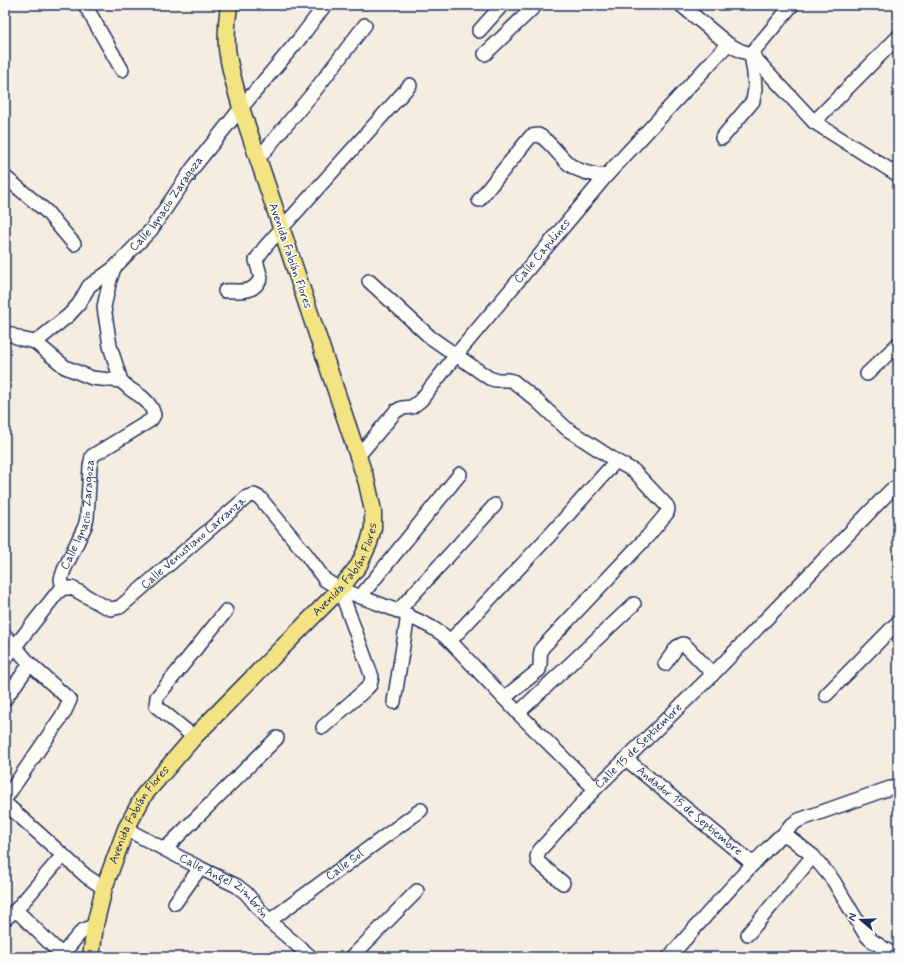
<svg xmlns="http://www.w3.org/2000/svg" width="903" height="962" viewBox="0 0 903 962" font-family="Mynerve,sans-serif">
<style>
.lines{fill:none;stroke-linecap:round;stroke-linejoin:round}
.minor-casing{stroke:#1b2f5e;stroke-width:16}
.major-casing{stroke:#1b2f5e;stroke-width:19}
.minor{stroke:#fdfcf7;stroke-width:13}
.major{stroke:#f4e382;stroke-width:16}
.labels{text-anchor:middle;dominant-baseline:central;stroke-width:3.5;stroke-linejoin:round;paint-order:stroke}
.street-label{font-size:12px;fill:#1b2f5e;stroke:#fdfcf7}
</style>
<rect width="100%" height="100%" fill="#f5ede1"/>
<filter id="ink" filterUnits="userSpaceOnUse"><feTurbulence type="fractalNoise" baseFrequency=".025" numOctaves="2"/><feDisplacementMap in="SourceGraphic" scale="8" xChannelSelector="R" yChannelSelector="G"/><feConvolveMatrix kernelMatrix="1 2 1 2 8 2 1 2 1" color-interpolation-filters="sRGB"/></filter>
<g filter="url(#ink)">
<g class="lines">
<defs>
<g id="minor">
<path d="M85 5 122 70"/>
<path d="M681 5 728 44 741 51 751 54"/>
<path d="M479 31 502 5"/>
<path d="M485 54 536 5"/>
<path d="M751 54 814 122 898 175"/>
<path d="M814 122 898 37"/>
<path d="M722 138 753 101 755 89 754 73 751 54 792 5"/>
<path d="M258 159 313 93 365 25"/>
<path d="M5 177 46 211 74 244"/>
<path d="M479 200 531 136C532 136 537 135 538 135 546 137 562 159 570 165 581 173 593 175 606 176"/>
<path d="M369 281 430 337 489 378 495 380H508L513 381 536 400 567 429 616 461 634 471 667 506 668 509 667 513 647 537 542 648C538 657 542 661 539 670L504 698"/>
<path d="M225 291C242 290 252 295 261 278L256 260 265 247 410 85"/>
<path d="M5 332 21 339 35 342 42 337 69 315 79 304 89 286 114 268"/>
<path d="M35 342 65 367 92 378 121 381"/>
<path d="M867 374 898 344"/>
<path id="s1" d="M358 456 396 411 402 408 412 407 421 400 456 355 606 176 728 44"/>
<path id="s2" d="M63 588 61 579 64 570 85 526 87 518 90 466 92 456 151 420 154 415 152 409 148 403 142 397 130 389 121 381 110 346 104 307 110 280 114 268 151 230 193 168 241 108 301 37 325 5"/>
<path id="s3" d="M63 588H72L102 605 111 609 120 607 247 497 254 495 260 498 306 554 325 580 340 589 398 611 419 621 431 627 442 634 450 641 518 713 595 789"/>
<path d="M360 597 460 474"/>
<path d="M398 611 495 505"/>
<path d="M5 635 30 664 70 700 64 713 5 799"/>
<path d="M450 641 550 535 616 461"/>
<path d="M5 659 57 593 63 588"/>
<path d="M665 664 677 647 683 644 685 645 713 674"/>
<path d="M826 695 898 622"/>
<path d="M5 699 30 664"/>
<path d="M394 702 408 615"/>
<path d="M518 713 634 604"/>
<path d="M323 727 365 690 370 685 372 677 340 589"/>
<path d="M194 737 156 706 157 697 226 611"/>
<path id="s4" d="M626 759 753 864"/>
<path d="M5 803 86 876 104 888"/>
<path id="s5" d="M126 829 200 868 237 886 246 893 269 921 311 957"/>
<path d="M783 835 790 826 799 820 890 788H898"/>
<path d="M165 849 277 738"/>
<path id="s6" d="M563 883 538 862 537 857 539 851 595 789 713 674 890 491 893 489 898 490"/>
<path d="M175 903 200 868"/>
<path d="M16 910 64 957"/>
<path d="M5 919 16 910 63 855"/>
<path id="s7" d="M269 921 421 810"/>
<path d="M748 934 813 856"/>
<path d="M60 957 82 931 95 925"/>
<path d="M352 957 417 891"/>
<path d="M669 957C705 917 740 876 778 838L783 835 789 837 813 856 833 880 865 934 871 940 897 957"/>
</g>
<g id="major">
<path id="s8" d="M91 957 95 925 104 888 126 829 144 795 194 737 340 589 359 565 369 543 373 528V511L367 483 241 108C236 89 229 68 227 48 226 34 227 19 229 5"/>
</g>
</defs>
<use href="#minor" class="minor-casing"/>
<use href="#major" class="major-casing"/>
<use href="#minor" class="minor"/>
<use href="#major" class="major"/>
</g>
</g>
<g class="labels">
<g class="street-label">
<text stroke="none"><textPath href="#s2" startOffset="461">Calle Ignacio Zaragoza</textPath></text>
<text stroke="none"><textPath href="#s1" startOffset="279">Calle Capulines</textPath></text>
<text transform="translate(290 256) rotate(71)">Avenida Fabián Flores</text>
<text stroke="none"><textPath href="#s2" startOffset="77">Calle Ignacio Zaragoza</textPath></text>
<text stroke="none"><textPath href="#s3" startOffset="160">Calle Venustiano Carranza</textPath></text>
<text stroke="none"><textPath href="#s8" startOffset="476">Avenida Fabián Flores</textPath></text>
<text stroke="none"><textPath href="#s6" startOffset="189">Calle 15 de Septiembre</textPath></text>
<text stroke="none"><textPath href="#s4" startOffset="82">Andador 15 de Septiembre</textPath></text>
<text stroke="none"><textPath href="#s8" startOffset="152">Avenida Fabián Flores</textPath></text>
<text stroke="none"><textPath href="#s7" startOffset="94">Calle Sol</textPath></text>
<text stroke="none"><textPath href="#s5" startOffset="114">Calle Ángel Zimbrón</textPath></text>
</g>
</g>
<rect width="903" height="962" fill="none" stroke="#fdfcf7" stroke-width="20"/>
<rect x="10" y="10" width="883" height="942" fill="none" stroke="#1b2f5e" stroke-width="1.5" filter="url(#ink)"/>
<g transform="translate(861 920) rotate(289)" stroke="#fdfcf7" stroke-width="3" paint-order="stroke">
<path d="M0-3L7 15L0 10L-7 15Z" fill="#1b2f5e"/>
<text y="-6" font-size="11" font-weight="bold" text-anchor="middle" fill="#1b2f5e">N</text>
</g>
</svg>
